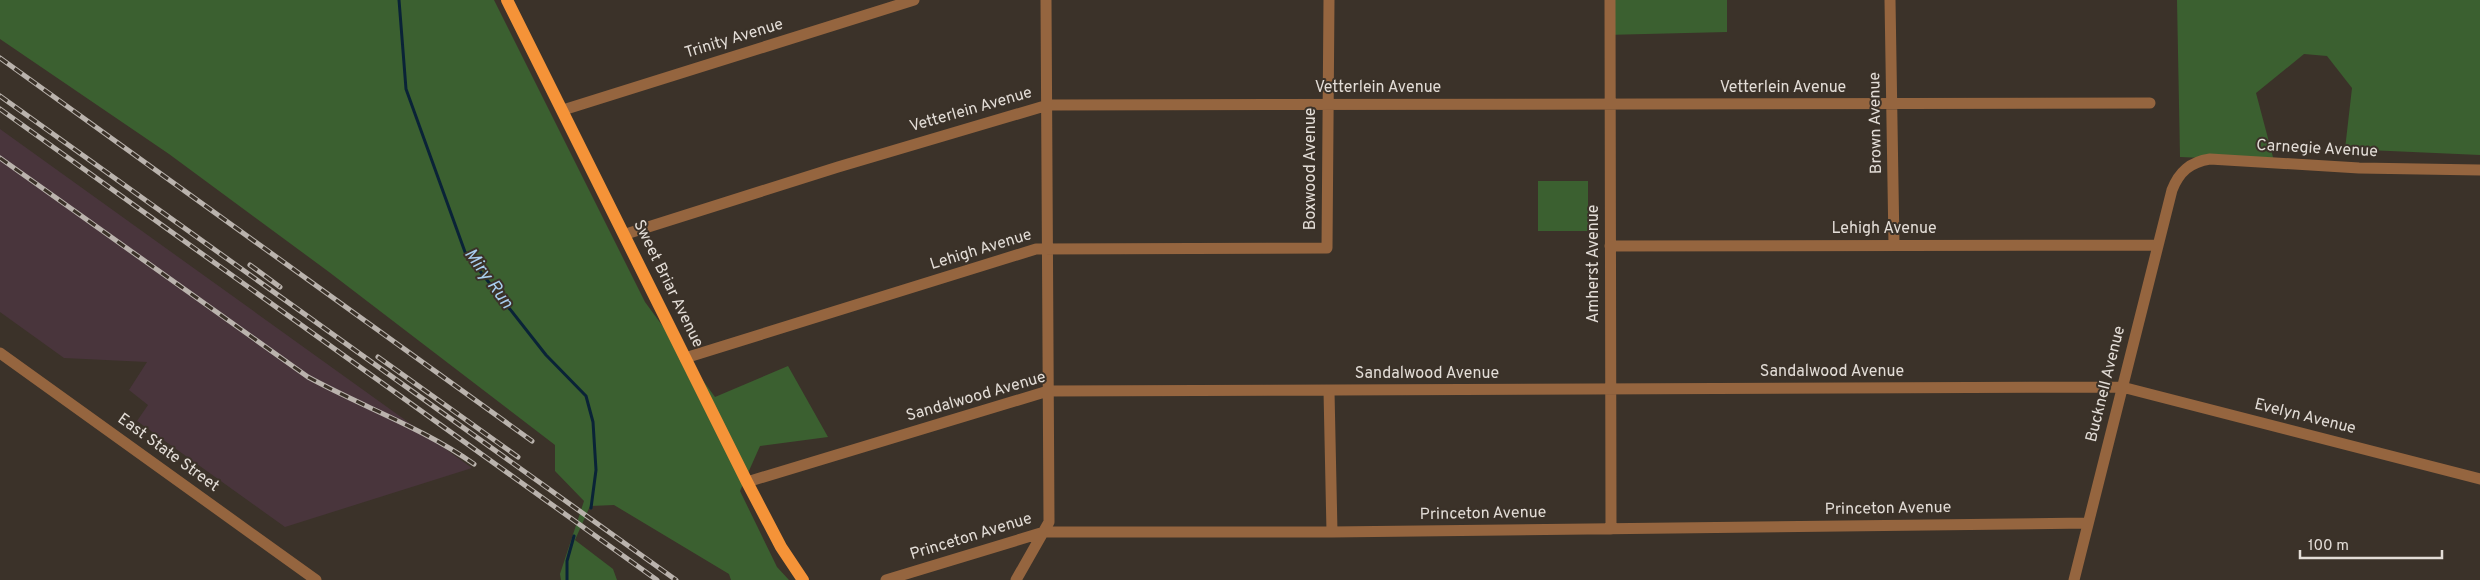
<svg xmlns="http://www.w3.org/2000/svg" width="2480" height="580" viewBox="0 0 2480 580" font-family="Overpass,sans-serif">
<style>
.industrial{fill:#49353c}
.green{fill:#3b6030}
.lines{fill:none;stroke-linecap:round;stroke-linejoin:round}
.stream{stroke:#0a2337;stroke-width:3}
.minor{stroke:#95653f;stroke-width:11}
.major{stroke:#f59338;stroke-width:12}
.rail-casing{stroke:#bab3ad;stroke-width:5}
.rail{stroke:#3b3229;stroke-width:3;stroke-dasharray:9;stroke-linecap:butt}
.labels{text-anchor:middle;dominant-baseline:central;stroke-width:4;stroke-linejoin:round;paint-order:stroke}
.street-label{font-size:16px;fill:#e3ddd7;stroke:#3b3229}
.water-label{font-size:18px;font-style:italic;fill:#a8cdee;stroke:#3b3229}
</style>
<rect width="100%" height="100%" fill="#3b3229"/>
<path class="industrial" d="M0 129 472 468 285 527 137 421 148 405 129 390 147 362 64 358 0 312Z"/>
<path class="green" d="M0 0H494L645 302 715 397 788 366 828 437 760 446 740 491 777 567 789 580H731L729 574 614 505 590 506 575 540 613 569 617 580H561L560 574 584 501 555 471V445L329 272 169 154 0 39Z
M1605 0H1727V32L1605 35Z
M2177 0H2480V155L2345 149 2352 88 2327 56 2304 54 2256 93 2274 161 2180 157Z
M1538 181H1588V231H1538Z"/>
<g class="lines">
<path class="stream" d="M399 0 406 89 465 252 546 355 586 396 593 422 596 470 591 508
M567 580V561L574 536"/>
<path class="minor" d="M1610 0 1611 529
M1890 0 1894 245
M563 110 914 0
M626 234 838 167 1048 105 2150 103
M1610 246 2158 245
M0 353 316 580
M685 358 1036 249 1327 248 1329 0
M1329 391 1332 532
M747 482 1048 391 2122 387 2480 479
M886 580 1044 532H1332L2088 523
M1016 580 1049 522 1046 0
M2074 580 2172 190C2179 172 2190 162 2210 159L2359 168 2480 170"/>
<path class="major" d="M507 0 747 482 781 547 803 580"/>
<defs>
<path id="rail" d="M0 58 532 441
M0 96 676 580
M0 109 657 580
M0 158 308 377C363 407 423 428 474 464
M250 265 280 287
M378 357 518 457"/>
</defs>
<use href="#rail" class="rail-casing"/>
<use href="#rail" class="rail"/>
</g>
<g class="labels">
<g class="street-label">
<text transform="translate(734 39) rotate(-17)">Trinity Avenue</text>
<text x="1378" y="88">Vetterlein Avenue</text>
<text x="1783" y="88">Vetterlein Avenue</text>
<text transform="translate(971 110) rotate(-16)">Vetterlein Avenue</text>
<text transform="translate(1876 123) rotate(-91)">Brown Avenue</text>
<text transform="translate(2317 149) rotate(3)">Carnegie Avenue</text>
<text transform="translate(1311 169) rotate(-90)">Boxwood Avenue</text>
<text x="1884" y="229">Lehigh Avenue</text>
<text transform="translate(981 250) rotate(-17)">Lehigh Avenue</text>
<text transform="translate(1594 264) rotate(-90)">Amherst Avenue</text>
<text transform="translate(668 284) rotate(64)">Sweet Briar Avenue</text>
<text x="1832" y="372">Sandalwood Avenue</text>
<text x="1427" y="374">Sandalwood Avenue</text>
<text transform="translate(2106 384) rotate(-76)">Bucknell Avenue</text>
<text transform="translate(976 397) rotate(-16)">Sandalwood Avenue</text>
<text transform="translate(2305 417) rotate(14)">Evelyn Avenue</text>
<text transform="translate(168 453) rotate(36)">East State Street</text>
<text transform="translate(1888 509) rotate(-1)">Princeton Avenue</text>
<text transform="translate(1483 514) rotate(-1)">Princeton Avenue</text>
<text transform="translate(971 537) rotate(-17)">Princeton Avenue</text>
</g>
<g class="water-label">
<text transform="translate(488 279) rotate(54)">Miry Run</text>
</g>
</g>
<path d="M2300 550v8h142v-8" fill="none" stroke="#e3ddd7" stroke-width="2.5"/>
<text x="2308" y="550" font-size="15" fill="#e3ddd7" stroke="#3b3229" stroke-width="4" paint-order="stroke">100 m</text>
</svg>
